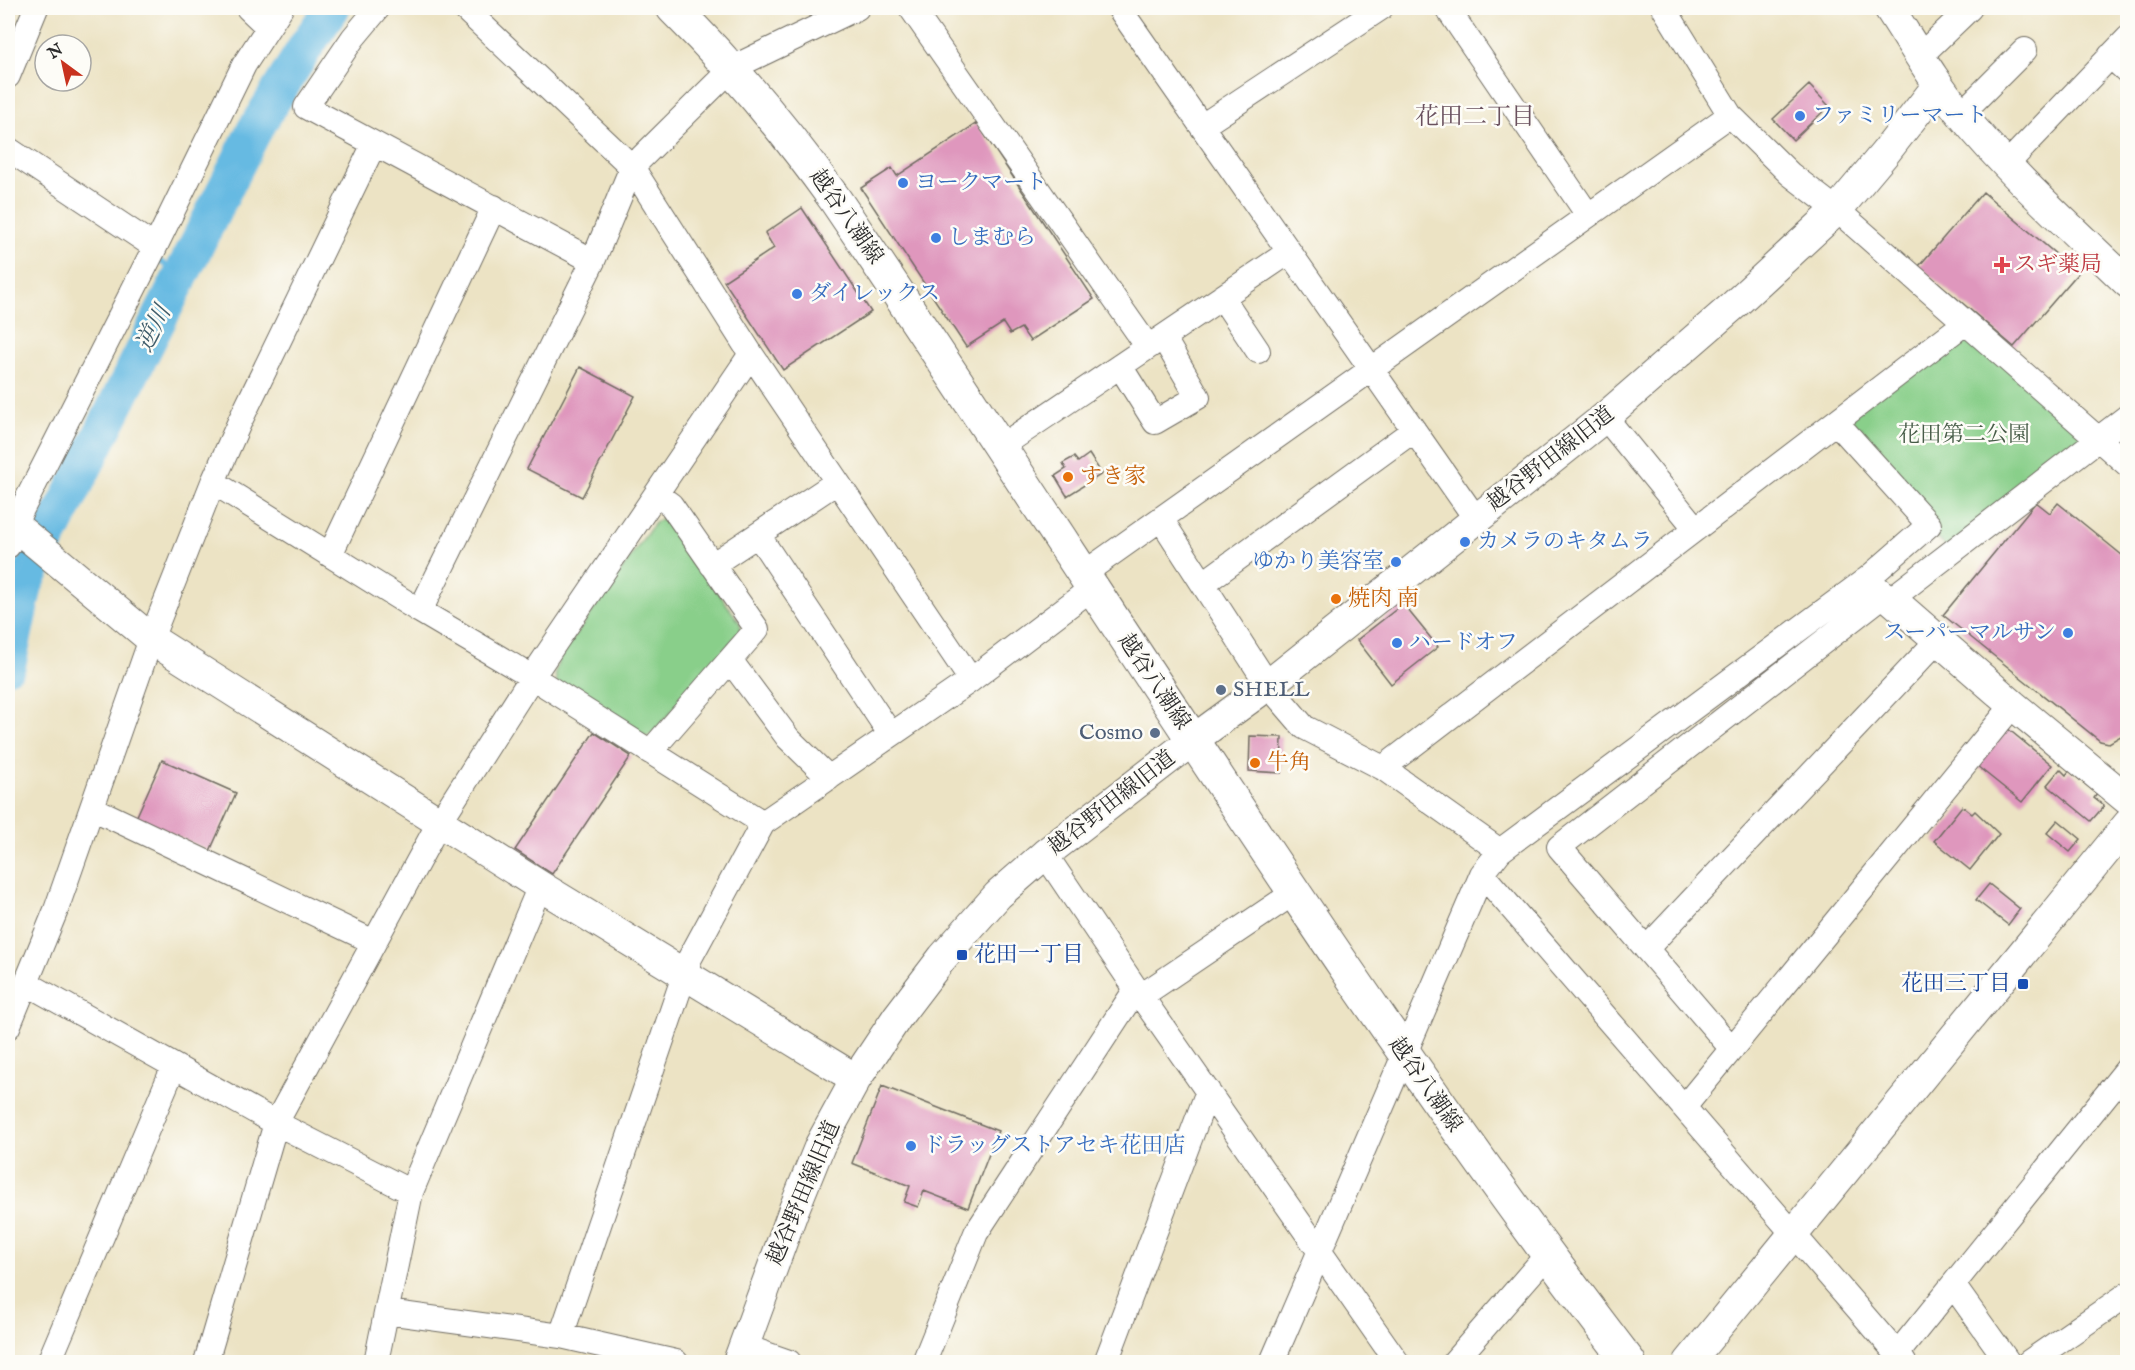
<svg xmlns="http://www.w3.org/2000/svg" width="2135" height="1370" viewBox="0 0 2135 1370" font-family="'IM FELL English','Noto Serif JP',serif">
<style>
.green{fill:#89cf8a;stroke:#5a7d5a;stroke-width:1.5}
.lines{fill:none;stroke-linecap:round;stroke-linejoin:round}
.stream{stroke:#66bae2;stroke-width:6}
.river{stroke:#66bae2;stroke-width:36}
.building{fill:#df97bd}
.minor-casing{stroke:#6f6b61;stroke-width:26}
.tertiary-casing{stroke:#6f6b61;stroke-width:32}
.secondary-casing{stroke:#6f6b61;stroke-width:35}
.minor{stroke:#fff;stroke-width:24}
.tertiary{stroke:#fff;stroke-width:30}
.secondary{stroke:#fff;stroke-width:33}
.shop-dot{fill:#3f7fe0;stroke:#fdfcf7;stroke-width:2}
.health-dot{fill:#e0444e;stroke:#fdfcf7;stroke-width:2}
.food-dot{fill:#e8710a;stroke:#fdfcf7;stroke-width:2}
.service-dot{fill:#5c6f8a;stroke:#fdfcf7;stroke-width:2}
.transit-dot{fill:#1a4fb4;stroke:#fdfcf7;stroke-width:2}
.labels{text-anchor:middle;dominant-baseline:central;stroke-width:5;stroke-linejoin:round;paint-order:stroke}
.shop-label{font-size:22px;fill:#366cbe;stroke:#fdfcf7;text-anchor:start}
.street-label{font-size:22px;fill:#2b2b2b;stroke:#fdfcf7}
.health-label{font-size:22px;fill:#be3a42;stroke:#fdfcf7;text-anchor:start}
.park-label{font-size:22px;fill:#475c48;stroke:#fdfcf7}
.food-label{font-size:22px;fill:#c56008;stroke:#fdfcf7;text-anchor:start}
.service-label{font-size:22px;fill:#4e5e75;stroke:#fdfcf7;text-anchor:start}
.transit-label{font-size:22px;fill:#164399;stroke:#fdfcf7;text-anchor:start}
.neighbourhood-label{font-size:24px;fill:#6a515e;stroke:#fdfcf7}
.water-label{font-size:24px;font-style:italic;fill:#405d6b;stroke:#fdfcf7}
</style>
<rect width="100%" height="100%" fill="#fdfcf7"/>
<filter id="ink" filterUnits="userSpaceOnUse"><feTurbulence type="fractalNoise" baseFrequency=".0167" numOctaves="2"/><feDisplacementMap in="SourceGraphic" scale="12" xChannelSelector="R" yChannelSelector="G"/><feConvolveMatrix kernelMatrix="1 2 1 2 8 2 1 2 1" color-interpolation-filters="sRGB"/></filter>
<filter id="wash" filterUnits="userSpaceOnUse"><feTurbulence type="fractalNoise" baseFrequency=".008" numOctaves="4" result="noise"/><feDisplacementMap in="SourceGraphic" scale="24" xChannelSelector="R" yChannelSelector="G"/><feGaussianBlur stdDeviation="1.35" result="paint"/><feColorMatrix in="noise" values="0 0 0 0 0 0 0 0 0 0 0 0 0 0 0 0 0 1.4 0 .05"/><feComposite in="paint" operator="in"/></filter>
<g filter="url(#wash)">
<rect width="100%" height="100%" fill="#ece3c4"/>
<path class="green" d="M1965 323 2097 439 1951 553 1836 422Z
M665 517 740 623 741 631 652 734 645 737 557 684 555 673 559 659 655 522Z"/>
<g class="lines">
<path class="stream" d="M159 261 182 274"/>
<path class="river" d="M8 665 25 585 254 131 308 43 332 8"/>
</g>
<g id="blocks">
<path class="building" d="M1809 85 1829 106 1793 140 1773 119Z
M977 123 1094 299 1030 341 1021 328 1010 334 1003 323 966 347 861 188 892 168 897 176Z
M1983 192 2078 273 2014 347 1919 266Z
M802 208 871 312 783 370 724 281 774 248 765 233Z
M580 367 635 396 582 497 527 469Z
M1089 454 1102 474 1067 496 1055 476 1066 469 1063 463 1074 457 1078 462Z
M2036 502 2050 513 2058 503 2128 560V727L2121 736 2109 743 2100 741 1943 615Z
M1403 604 1438 647 1391 684 1357 640Z
M2007 728 2052 765 2022 802 1977 766Z
M594 732 631 756 552 874 515 850Z
M1250 736 1282 737 1281 773 1249 771Z
M162 760 236 793 210 851 136 818Z
M2060 769 2066 775 2069 771 2097 794 2094 798 2104 806 2091 821 2047 785Z
M1962 806 1972 814 1975 811 1999 834 1970 870 1934 841Z
M2058 820 2081 839 2070 852 2047 833Z
M1989 884 2020 909 2008 925 1976 900Z
M882 1086 998 1131 968 1208 924 1191 918 1207 904 1202 910 1186 852 1163Z"/>
</g>
</g>
<g filter="url(#ink)">
<use href="#blocks" fill-opacity="0" stroke="#6f6b61" stroke-width="1.5"/>
<g class="lines">
<defs>
<path id="minor" d="M248 8 267 26
M378 8 353 38 306 107 593 261
M464 8 632 167 751 354 971 680
M911 8 1148 347
M1119 8 1476 519
M1447 8 1588 215
M1664 8 1730 115 1790 174 1837 210 2128 465
M1920 56 1970 8
M2110 56 2128 72
M8 76 36 8
M1961 114 2025 50
M1202 126 1381 8
M8 149 155 247
M2006 165 2128 38
M1222 297 1258 351
M1120 366 1155 422 1198 397 1163 337
M1605 417 1696 529
M1836 422 1929 525 1867 579
M1000 447 1289 252
M213 482 420 611 532 677 763 823
M1161 519 1268 685 1304 727 1383 768 1500 851
M758 535 891 735
M8 546 20 513 155 247 244 65 281 8
M330 555 494 207
M712 565 837 482
M1083 574 1730 115
M1204 583 1414 430
M420 611 593 261 632 167 732 68 857 8
M730 660 788 738 829 778
M650 752 757 629 671 505 656 494
M1383 768 1965 323
M92 808 374 942
M1045 854 1136 989 1397 1362
M1482 874 1904 1362
M1646 949 1938 640
M26 983 276 1123 411 1192
M1141 996 1295 892
M8 1027 56 910 151 639 213 482 240 421 374 144
M1732 1049 1559 847 1885 594
M1685 1106 2013 705
M1953 1285 2008 1362
M387 1312 561 1336 676 1362
M561 1336 690 958 763 823 971 680 1092 588
M743 1346 789 1362
M1897 1354 2128 1068
M49 1362 174 1066
M206 1362 276 1123 439 823 532 677 751 354
M376 1362 411 1192 540 886
M924 1362 976 1233 1136 989
M1106 1362 1208 1091
M1272 1362 1482 874 1500 851 1867 579 1891 599 2128 416
M1454 1362 1547 1255
M2029 1362 2128 1294"/>
<path id="tertiary" d="M1889 8C1912 43 1933 81 1961 114 2011 175 2071 228 2128 283
M8 520 151 639 540 886 856 1079
M1891 599 2013 705 2128 800
M738 1362 794 1209 820 1145 856 1079 898 1016 943 957 998 895 1045 854 1193 740 1268 685 1605 417 1734 305 1837 210 1885 153 1938 85
M1689 1362 2128 824"/>
<path id="secondary" d="M673 8C732 66 785 130 834 198 1098 587 1343 989 1629 1362"/>
</defs>
<use href="#minor" class="minor-casing"/>
<use href="#tertiary" class="tertiary-casing"/>
<use href="#secondary" class="secondary-casing"/>
<use href="#minor" class="minor"/>
<use href="#tertiary" class="tertiary"/>
<use href="#secondary" class="secondary"/>
</g>
</g>
<g class="shop-dot">
<circle cx="1800" cy="116" r="6"/>
<circle cx="903" cy="183" r="6"/>
<circle cx="936" cy="238" r="6"/>
<circle cx="797" cy="294" r="6"/>
<circle cx="1465" cy="542" r="6"/>
<circle cx="1396" cy="562" r="6"/>
<circle cx="2068" cy="633" r="6"/>
<circle cx="1397" cy="643" r="6"/>
<circle cx="911" cy="1146" r="6"/>
</g>
<path class="health-dot" d="M1999 256h6v6h6v6h-6v6h-6v-6h-6v-6h6z"/>
<g class="food-dot">
<circle cx="1068" cy="477" r="6"/>
<circle cx="1336" cy="599" r="6"/>
<circle cx="1255" cy="763" r="6"/>
</g>
<g class="service-dot">
<circle cx="1221" cy="690" r="6"/>
<circle cx="1155" cy="733" r="6"/>
</g>
<g class="transit-dot">
<rect x="956" y="949" width="12" height="12" rx="3"/>
<rect x="2017" y="978" width="12" height="12" rx="3"/>
</g>
<g class="labels">
<g class="shop-label">
<text x="1812" y="116">ファミリーマート</text>
<text x="915" y="183">ヨークマート</text>
<text x="948" y="238">しまむら</text>
<text x="809" y="294">ダイレックス</text>
<text x="1477" y="542">カメラのキタムラ</text>
<text x="1384" y="562" text-anchor="end">ゆかり美容室</text>
<text x="2056" y="633" text-anchor="end">スーパーマルサン</text>
<text x="1409" y="643">ハードオフ</text>
<text x="923" y="1146">ドラッグストアセキ花田店</text>
</g>
<g class="street-label">
<text transform="translate(846 217) rotate(55)">越谷八潮線</text>
<text transform="translate(1551 459) rotate(-38)">越谷野田線旧道</text>
<text transform="translate(1154 682) rotate(56)">越谷八潮線</text>
<text transform="translate(1112 803) rotate(-38)">越谷野田線旧道</text>
<text transform="translate(1425 1085) rotate(55)">越谷八潮線</text>
<text transform="translate(804 1193) rotate(-67)">越谷野田線旧道</text>
</g>
<g class="health-label">
<text x="2014" y="265">スギ薬局</text>
</g>
<g class="park-label">
<text x="1964" y="435">花田第二公園</text>
</g>
<g class="food-label">
<text x="1080" y="477">すき家</text>
<text x="1348" y="599">焼肉 南</text>
<text x="1267" y="763">牛角</text>
</g>
<g class="service-label">
<text x="1233" y="690">SHELL</text>
<text x="1143" y="733" text-anchor="end">Cosmo</text>
</g>
<g class="transit-label">
<text x="974" y="955">花田一丁目</text>
<text x="2011" y="984" text-anchor="end">花田三丁目</text>
</g>
<g class="neighbourhood-label">
<text x="1475" y="117">花田二丁目</text>
</g>
<g class="water-label">
<text transform="translate(154 329) rotate(-63)">逆川</text>
</g>
</g>
<rect width="2135" height="1370" fill="none" stroke="#fdfcf7" stroke-width="30"/>
<g transform="translate(63 63) rotate(327)"><circle r="28" fill="#fdfcf7" stroke="#a9a8a5" stroke-width="1.5"/>
<path d="M0-4.5L10 22L0 15L-10 22Z" fill="#c8321e"/>
<text y="-9" font-size="16" font-weight="bold" text-anchor="middle" fill="#2b2b2b">N</text>
</g>
</svg>
